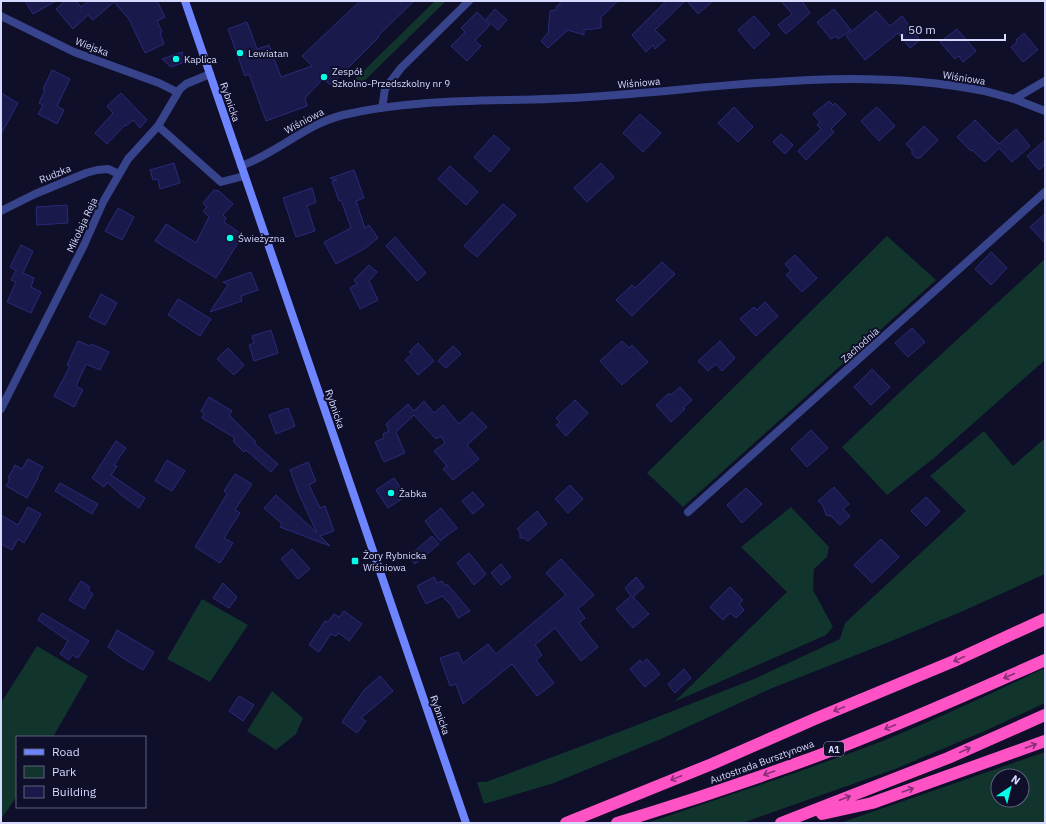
<svg xmlns="http://www.w3.org/2000/svg" width="1046" height="824" viewBox="0 0 1046 824" font-family="'IBM Plex Sans',sans-serif">
<style>
.green{fill:#11342c;fill-rule:evenodd}
.building{fill:#1a194c;stroke:#2b2a79}
.lines{fill:none;stroke-linecap:round;stroke-linejoin:round}
.street{stroke:#37438b;stroke-width:8}
.secondary{stroke:#6e85ff;stroke-width:8}
.highway{stroke:#ff52c5;stroke-width:12}
.oneway{stroke:#873078}
.poi-dot{fill:#03ffea;stroke:#0f0f2a;stroke-width:1.5}
.labels{text-anchor:middle;dominant-baseline:central;stroke-width:4;stroke-linejoin:round;paint-order:stroke}
.shield{fill:#0f0f2a;stroke:#9b9dbf;stroke-width:1}
.shield-label{font-size:9px;font-weight:bold;fill:#d7daff}
.street-label{font-size:10px;fill:#d7daff;stroke:#0f0f2a}
.poi-label{font-size:10px;fill:#d7daff;stroke:#0f0f2a;text-anchor:start}
</style>
<rect width="100%" height="100%" fill="#0f0f2a"/>
<path class="green" d="M435 1H446L356 89 351 83Z
M887 236 936 280 683 507 647 473Z
M1045 259V360L934 458 887 495 842 447 898 394Z
M984 431 1013 466 1045 438V574L963 611 889 642 770 689 661 739 554 783 484 804 477 782H486L627 729 754 679 840 639 845 623 966 511 930 476Z
M791 507 829 547 827 557 814 569 813 590 833 627 826 635 674 702 787 592 741 547Z
M202 599 248 625 210 682 167 659Z
M37 646 88 676 53 737H17V796L1 819V703Z
M1045 668V703L987 730 895 769 742 823H647C727 796 807 770 885 740 939 718 992 693 1045 668Z
M272 691 303 718 296 734 276 750 247 731Z
M1045 752V823H840ZM998 776H1022V800H998Z"/>
<path class="building" d="M25 1H56L33 14Z
M65 1H76L81 7 88 1H157L165 17 157 21 162 32 160 33 164 44 145 53 129 19 114 2 93 20 88 15 73 29 56 9Z
M360 1H414L378 36 379 37 331 85 323 79 305 98 307 106 266 121 249 74 245 76 228 29 247 22 257 49 269 45 281 77 312 66 302 56Z
M562 1H618L601 17V28L584 30V35L568 30 548 48 541 41 548 33 550 11 556 10V7Z
M666 1H685L655 30 665 40 655 49 653 45 646 52 632 35Z
M687 1H713L698 14Z
M781 1H802L810 13 786 34 778 25 792 14Z
M495 9 507 20 498 30 486 19Z
M834 9 851 30 838 39 836 36 831 39 817 22Z
M876 11 890 26 902 16 920 40 910 48 898 33 865 60 846 36Z
M477 12 490 25 475 40 481 46 467 61 451 46 465 32 461 28Z
M754 16 770 34 754 49 738 30Z
M957 29 976 51 963 62 959 56 955 59 940 42Z
M1024 33 1038 50 1023 62 1011 47 1017 42 1016 40Z
M182 52 185 62 171 67 162 59Z
M52 70 70 79 57 106 64 110 57 124 38 114 43 105 39 103 45 90 43 89Z
M1 93 18 103 1 134Z
M121 93 147 120 140 128 133 120 126 126 125 125 107 144 95 133 113 113 107 106Z
M829 101 833 105 835 103 846 114 831 129 834 132 806 160 798 151 821 129 817 125 820 122 813 114Z
M734 107 753 127 738 142 718 123Z
M877 107 895 126 879 141 861 121Z
M640 114 661 133 643 152 623 133Z
M975 120 999 144 1016 129 1030 146 1012 162 999 148 985 162 972 150 971 151 957 137Z
M924 126 938 140 920 158H916L912 154V150L906 144Z
M781 134 793 145 785 154 773 142Z
M494 135 510 149 490 172 474 157Z
M1045 140V164L1039 170 1027 156Z
M174 163 180 183 160 189 158 179 153 180 150 170Z
M601 163 614 177 587 202 574 188Z
M450 166 478 192 466 205 438 179Z
M354 170 364 198 356 201 365 228 369 225 378 238 364 249 336 264 324 242 351 228 341 200 339 201 332 181 337 180 330 178Z
M312 188 316 202 307 206 315 231 296 237 283 198Z
M214 190 219 191 233 204 223 215 226 218 224 222 243 235 216 278 155 241 166 224 196 243 209 217 203 211 207 207 203 203Z
M503 204 516 215 477 257 464 246Z
M67 205 68 223 37 225 36 207Z
M118 208 134 217 122 240 105 231Z
M1045 214V243L1030 227Z
M395 237 426 273 417 281 386 246Z
M21 245 33 251 23 273 34 278 31 287 41 292 31 313 7 302 16 282 11 280 16 270 10 267Z
M991 252 1007 268 991 285 975 269Z
M795 255 817 278 802 292 786 275 791 271 785 264Z
M662 262 675 274 632 316 616 300 632 285 635 288Z
M369 265 377 272 369 281 378 300 360 309 350 288 357 284 354 280Z
M251 272 258 290 241 296 242 301 210 312 228 285 223 282Z
M101 294 117 303 105 325 89 317Z
M178 299 211 319 200 336 168 315Z
M765 302 778 316 756 336 740 319 754 307 757 310Z
M912 328 925 342 908 357 895 343Z
M271 330 278 353 254 361 249 345 254 343 252 336Z
M78 341 90 346 92 344 109 352 100 370 86 364 76 386 83 390 74 407 54 396 70 366 67 365Z
M622 341 629 348 632 345 648 362 622 385 600 361Z
M720 341 735 358 722 371 716 364 708 371 698 361Z
M418 343 434 361 418 375 405 360 412 354 409 352Z
M453 346 461 354 446 368 438 361Z
M228 348 244 365 234 375 217 359Z
M872 369 890 387 871 405 854 387Z
M680 387 692 400 683 408 685 409 671 422 656 405 669 393 671 395Z
M209 397 232 411 229 415 256 442 254 443 278 464 271 472 246 450 244 452 233 441 235 438 202 418 204 414 201 411Z
M575 400 588 413 566 436 556 425 560 422 556 418Z
M424 401 434 413 443 405 459 424 472 412 487 427 467 445 479 459 453 480 443 469 447 466 434 451 445 443 441 436 436 439 414 415 396 432 405 453 384 462 375 442 384 438 383 434 389 431 386 424 408 404 414 411Z
M288 408 295 426 276 434 269 415Z
M811 430 828 448 807 467 791 449Z
M116 441 126 448 114 465 117 466 111 475 145 498 139 508 121 495 107 482 104 487 92 478Z
M28 459 43 467 37 478H38L27 498 6 486 10 479 8 478 15 465 22 469Z
M167 460 185 471 172 491 155 481Z
M308 462 316 481 309 485 320 508 325 506 334 531 320 536 330 546 280 527 282 524 264 508 276 495 317 533 298 492 290 470Z
M235 474 252 484 235 510 240 513 224 538 233 543 220 563 195 547 227 494 224 491Z
M394 478 406 496 388 508 376 490Z
M60 483 98 504 92 514 55 491Z
M570 485 583 499 568 513 555 499Z
M834 487 849 504 843 509 850 516 840 525 831 516 826 515 823 506 818 501Z
M746 488 762 504 742 523 727 505Z
M473 492 484 505 473 514 462 501Z
M926 497 940 511 926 526 911 511Z
M28 507 41 514 24 543 18 539 12 550 1 544V515L18 525Z
M441 508 457 528 440 541 425 521Z
M537 511 547 524 528 541 524 538H520V532L517 529Z
M432 536 439 544 415 564 409 556Z
M881 539 899 557 872 583 854 565Z
M292 549 310 569 298 579 281 559Z
M469 553 486 574 474 585 457 563Z
M561 559 594 595 578 609 585 618 579 623 598 647 581 661 555 628 535 645 542 655 536 660 554 683 537 696 512 664 463 704 456 684 450 686 440 658 458 652 463 663 488 644 496 654 566 595 546 573Z
M501 564 511 577 501 585 491 573Z
M434 577 437 583 442 581 445 586 447 584 470 611 458 618 451 605 442 596 426 604 417 586Z
M636 577 644 587 633 597 649 614 633 628 616 609 631 596 625 588Z
M81 581 90 587 88 590 93 594 84 609 69 600Z
M223 583 237 597 229 608 213 598Z
M730 587 743 600 739 604 744 610 736 618 730 613 723 620 710 607Z
M344 611 362 624 349 641 339 633 336 636 331 634 319 652 309 645 325 621 328 622 334 614 339 617Z
M42 613 89 641 78 658 72 655 69 660 60 654 68 641 38 620Z
M117 630 154 652 143 670 121 657 108 647Z
M647 659 660 674 645 687 630 669 640 660 642 663Z
M684 669 691 678 675 693 668 684Z
M380 676 393 691 361 718 366 721 357 733 342 722 364 690Z
M239 696 254 705 243 721 229 711Z"/>
<g class="lines">
<path class="street" d="M1 16 74 52 159 83 177 92
M1014 99 1045 111
M382 108 385 89 401 68 469 1
M158 126 221 182 244 176
M241 166C277 153 306 124 343 115 424 96 507 103 588 97 718 89 850 65 979 90 991 92 1002 96 1014 99L1045 81
M1 211 35 194 86 173 97 170 108 169 119 174
M1 409 84 245 103 202 128 159 158 126 180 89 186 84 210 74
M688 512 1045 192"/>
<path class="secondary" d="M185 1 466 823"/>
<path class="highway" d="M822 814 872 803 1045 741
M566 823 712 764 817 718 954 661 1045 619
M617 823C693 800 767 775 841 747 910 720 978 690 1045 660
M781 823 948 758 1045 715"/>
</g>
<defs><path id="oneway-shaft" d="M-6 0H5M1.5-3L5.5 0L1.5 3" fill="none" stroke-width="1.6" stroke-linecap="round" stroke-linejoin="round"/></defs>
<g class="oneway">
<use href="#oneway-shaft" transform="translate(959 659) rotate(155)"/>
<use href="#oneway-shaft" transform="translate(1009 676) rotate(156)"/>
<use href="#oneway-shaft" transform="translate(839 709) rotate(158)"/>
<use href="#oneway-shaft" transform="translate(890 727) rotate(158)"/>
<use href="#oneway-shaft" transform="translate(1031 746) rotate(-20)"/>
<use href="#oneway-shaft" transform="translate(965 750) rotate(-24)"/>
<use href="#oneway-shaft" transform="translate(769 773) rotate(160)"/>
<use href="#oneway-shaft" transform="translate(676 778) rotate(158)"/>
<use href="#oneway-shaft" transform="translate(908 790) rotate(-19)"/>
<use href="#oneway-shaft" transform="translate(845 798) rotate(-21)"/>
</g>
<g class="poi-dot">
<circle cx="240" cy="53" r="4"/>
<circle cx="176" cy="59" r="4"/>
<circle cx="324" cy="77" r="4"/>
<circle cx="230" cy="238" r="4"/>
<circle cx="391" cy="493" r="4"/>
<rect x="351" y="557" width="8" height="8" rx="2"/>
</g>
<g class="labels">
<rect class="shield" x="824" y="742" width="20" height="14" rx="3"/>
<g class="shield-label">
<text x="834" y="749">A1</text>
</g>
<g class="street-label">
<text transform="translate(92 47) rotate(21)">Wiejska</text>
<text transform="translate(964 78) rotate(9)">Wiśniowa</text>
<text transform="translate(639 83) rotate(-5)">Wiśniowa</text>
<text transform="translate(230 102) rotate(71)">Rybnicka</text>
<text transform="translate(304 121) rotate(-28)">Wiśniowa</text>
<text transform="translate(55 174) rotate(-22)">Rudzka</text>
<text transform="translate(82 225) rotate(-65)">Mikołaja Reja</text>
<text transform="translate(860 345) rotate(-42)">Zachodnia</text>
<text transform="translate(335 409) rotate(71)">Rybnicka</text>
<text transform="translate(440 715) rotate(71)">Rybnicka</text>
<text transform="translate(762 762) rotate(-20)">Autostrada Bursztynowa</text>
</g>
<g class="poi-label">
<text x="248" y="53">Lewiatan</text>
<text x="184" y="59">Kaplica</text>
<text x="332" y="71">Zespół<tspan x="332" dy="12">Szkolno-Przedszkolny nr 9</tspan></text>
<text x="238" y="238">Świeżyzna</text>
<text x="399" y="493">Żabka</text>
<text x="363" y="555">Żory Rybnicka<tspan x="363" dy="12">Wiśniowa</tspan></text>
</g>
</g>
<rect width="1046" height="824" fill="none" stroke="#d7daff" stroke-width="4"/>
<rect x="16" y="736" width="130" height="72" fill="#0f0f2a" stroke="#5f607f"/>
<rect x="24" y="749" width="20" height="6" fill="#6e85ff" stroke="#5f607f"/>
<text x="52" y="756" font-size="12" fill="#d7daff">Road</text>
<rect x="24" y="766" width="20" height="12" fill="#11342c" stroke="#5f607f"/>
<text x="52" y="776" font-size="12" fill="#d7daff">Park</text>
<rect x="24" y="786" width="20" height="12" fill="#1a194c" stroke="#5f607f"/>
<text x="52" y="796" font-size="12" fill="#d7daff">Building</text>
<g transform="translate(1010 788) rotate(35)"><circle r="19" fill="#0f0f2a" stroke="#5f607f"/>
<path d="M0-3L7 15L0 10L-7 15Z" fill="#03ffea"/>
<text y="-6" font-size="11" font-weight="bold" text-anchor="middle" fill="#d7daff">N</text>
</g>
<path d="M902 34v6h103v-6" fill="none" stroke="#d7daff" stroke-width="2"/>
<text x="908" y="34" font-size="12" fill="#d7daff" stroke="#0f0f2a" stroke-width="3" paint-order="stroke">50 m</text>
</svg>
